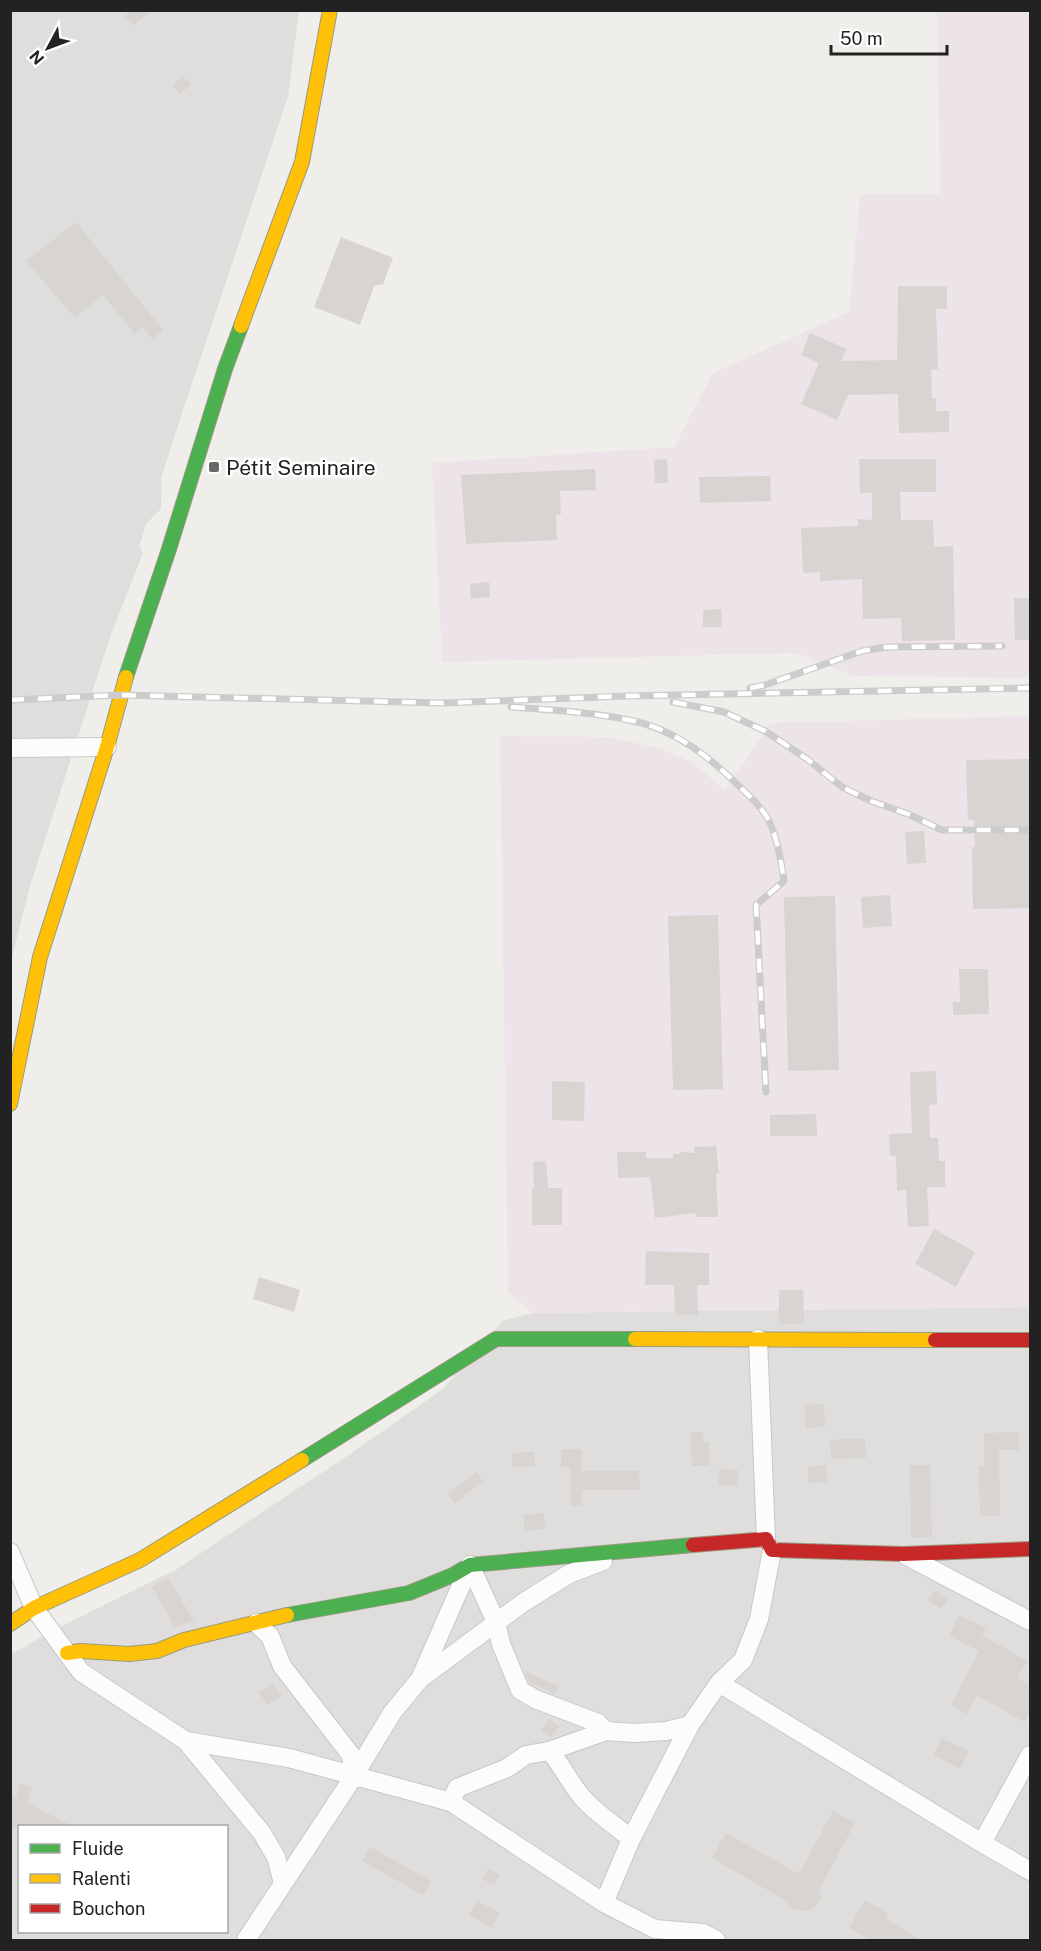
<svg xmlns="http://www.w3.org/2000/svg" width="1041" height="1951" viewBox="0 0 1041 1951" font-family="'Public Sans',sans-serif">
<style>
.residential{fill:#dfdedc;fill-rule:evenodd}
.industrial{fill:#ede4e9}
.religious{fill:#dededc}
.building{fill:#d7d4d2}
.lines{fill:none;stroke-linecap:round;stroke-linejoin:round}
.street-casing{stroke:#c9c8c7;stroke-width:20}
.fast-casing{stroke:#999a82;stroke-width:16}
.slow-casing{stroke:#999a82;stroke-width:16}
.jam-casing{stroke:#999a82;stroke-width:16}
.street{stroke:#fdfcfc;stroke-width:18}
.fast{stroke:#4caf50;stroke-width:14}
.slow{stroke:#ffc107;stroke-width:14}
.jam{stroke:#c62828;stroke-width:14}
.rail-casing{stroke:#ccc;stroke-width:7}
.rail{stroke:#fff;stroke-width:4.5;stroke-dasharray:14;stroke-linecap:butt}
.poi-dot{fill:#6a6968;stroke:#fff;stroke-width:2}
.labels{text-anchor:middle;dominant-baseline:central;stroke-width:5;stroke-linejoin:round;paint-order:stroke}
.poi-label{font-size:21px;fill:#222;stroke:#fff;text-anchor:start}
</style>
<rect width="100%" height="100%" fill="#f0eeeb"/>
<path class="residential" d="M11 11H299L288 97 183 410 30 886 11 961Z
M1030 1307V1940H11L10 1655 52 1631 177 1569 353 1452 443 1389 503 1321 532 1313ZM20 1826H226V1932H20Z"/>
<path class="industrial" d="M937 11H1030V678L855 676 795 653 442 662 432 463 674 447 713 373 849 312 860 194H940Z
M1030 716V1307L532 1313 508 1292 500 736 610 737 662 749 693 763 725 790 770 723Z"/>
<path class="religious" d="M10 78 113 228 163 344 161 509 134 536 143 553 106 647 11 649Z"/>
<path class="building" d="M132 10H151L134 26 125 16Z
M183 76 191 85 180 94 172 86Z
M76 222 163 330 152 339 143 327 135 334 103 295 75 318 26 261Z
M341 237 393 258 383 284 374 286 360 325 314 307Z
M898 286H947V309H936L938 369 931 370 932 398H936V411H949V432L899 433 898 394 848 395 837 420 801 404 819 363 801 355 810 333 847 349 841 361 897 360Z
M667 459 668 483H655L654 460Z
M859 459H936V492H900L901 520H933L934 547 953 546 955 640 902 641 901 618 863 619 862 579 820 581V572L803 573 801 528 858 526V519L872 520V493H860Z
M595 469 596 490 560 491 561 514 556 515 557 540 466 544 461 475Z
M770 476 771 501 700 503 699 477Z
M489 582 490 597 471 599 470 584Z
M1014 598H1030V640H1015Z
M721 609 722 627H703V610Z
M1030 759V908L973 909 972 847H975L974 820H968L966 760Z
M924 831 926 863 907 864 905 832Z
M890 895 892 926 863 928 861 897Z
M835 896 839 1070 788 1071 784 897Z
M718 915 723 1089 673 1090 668 916Z
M959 969H988L989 1014 953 1015V1002H960Z
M936 1071 937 1104 929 1105 930 1138H938L939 1161H945V1187H927L929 1226 908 1227 906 1190 897 1191 896 1156H890L889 1134 912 1133 910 1072Z
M552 1081 585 1082 584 1121 552 1120Z
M816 1114 817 1136H770V1115Z
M716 1146 719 1174H716L718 1217H696V1213L655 1218 650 1177 618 1178 617 1152H646V1158H673V1154H680V1152L695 1153 694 1147Z
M546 1161 548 1188H562V1225H532V1188H534L533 1162Z
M934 1229 975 1252 956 1287 915 1264Z
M646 1251 709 1253V1285H697L698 1315H675L674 1285H645Z
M259 1277 300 1290 294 1312 253 1299Z
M779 1290H803L804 1324H779Z
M824 1404 825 1427 806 1428 804 1405Z
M690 1432H703L704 1442H709L710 1466H692Z
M1019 1432V1450H999L1000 1516H980L979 1466H984V1433Z
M865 1438 866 1458 831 1459 830 1440Z
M561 1449H582V1471H639L640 1490H582V1505L571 1506 570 1467H561Z
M534 1452 535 1466 513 1467 512 1453Z
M826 1465 827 1482 809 1483 808 1467Z
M910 1465H930L932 1537 911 1538Z
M719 1469 738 1470 737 1486 718 1485Z
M476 1472 483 1481 455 1503 448 1494Z
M544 1513 545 1529 525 1531 523 1515Z
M168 1578 194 1621 175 1627 152 1587Z
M935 1590 948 1599 941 1609 928 1600Z
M959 1615 986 1628 982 1635 1027 1661 1017 1678 1030 1685V1711L1024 1722 977 1695 967 1714 951 1705 979 1651 949 1636Z
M527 1672 558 1686 555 1694 529 1682 526 1674Z
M273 1683 281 1696 267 1705 259 1692Z
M549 1719 559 1726 551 1737 541 1730Z
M941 1738 969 1751 960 1769 934 1755Z
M20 1783 32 1787 27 1803 74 1827H10V1795L16 1798Z
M833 1811 855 1823 819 1890 822 1897 819 1903 809 1911 792 1909 783 1899 712 1858 726 1833 799 1874Z
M370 1847 431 1881 423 1895 362 1861Z
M488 1869 500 1875 494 1885 482 1879Z
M865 1900 889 1914 886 1919 923 1941H872L849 1928Z
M477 1901 500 1913 492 1928 469 1915Z"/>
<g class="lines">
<defs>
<path id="street" d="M10 748 107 747
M758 1339 766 1539
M10 1552 34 1608 81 1672 186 1741 289 1758 451 1802 604 1903 655 1929 703 1933 716 1940
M907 1556 1030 1621
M470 1565 496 1622 501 1644 520 1690 535 1699 598 1723 606 1731
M256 1623 270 1636 282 1666 351 1755 354 1776
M420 1679 524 1602 569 1574 603 1561
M719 1683 982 1843 1030 1871
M186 1741 262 1833 276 1857 283 1883
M549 1751C556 1756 572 1786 581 1796 595 1813 615 1825 631 1839
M451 1802 457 1788 507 1768 526 1755 549 1751 606 1731 634 1733 666 1731 690 1725
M982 1843 1030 1755
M604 1903 631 1839 690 1725 719 1683 743 1660 759 1619 772 1550
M246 1940 354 1776 392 1713 420 1679 470 1565"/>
<path id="fast" d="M126 677 169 549 225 369 241 326
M302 1460 496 1339H635
M287 1615 409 1593 453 1575 470 1565 693 1545"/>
<path id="slow" d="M241 326 302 162 330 10
M10 1104 40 957 107 747 126 677
M635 1339 935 1340
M10 1624 34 1608 140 1560 302 1460
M67 1653 81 1651 129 1654 157 1651 184 1640 287 1615"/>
<path id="jam" d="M935 1340H1030
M693 1545 766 1539 772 1550 903 1554 1030 1549"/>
</defs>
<use href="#street" class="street-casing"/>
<use href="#fast" class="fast-casing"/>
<use href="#slow" class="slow-casing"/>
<use href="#jam" class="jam-casing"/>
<use href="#street" class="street"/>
<use href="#fast" class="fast"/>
<use href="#slow" class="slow"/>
<use href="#jam" class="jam"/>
<defs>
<path id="rail" d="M750 688 765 685 862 651 887 647 1002 646
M10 700 120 695 442 703 627 696 1030 688
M673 702 724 712 765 731 807 759 842 787 871 801 908 814 942 830H1030
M511 707C550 710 590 712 629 720 673 728 710 757 741 788 752 798 764 810 770 823 778 842 781 861 784 881L756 905 766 1092"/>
</defs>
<use href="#rail" class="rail-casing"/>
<use href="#rail" class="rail"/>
</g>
<rect class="poi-dot" x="208" y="461" width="12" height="12" rx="3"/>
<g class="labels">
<g class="poi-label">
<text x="226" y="467">Pétit Seminaire</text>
</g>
</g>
<rect width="1041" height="1951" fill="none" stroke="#222222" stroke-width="24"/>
<rect x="18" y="1825" width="210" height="108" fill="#ffffff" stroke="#a7a7a7" stroke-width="1.5"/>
<rect x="30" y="1844" width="30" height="9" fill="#4caf50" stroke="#a7a7a7" stroke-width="1.5"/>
<text x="72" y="1855" font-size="18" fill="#222222">Fluide</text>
<rect x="30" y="1874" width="30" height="9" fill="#ffc107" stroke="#a7a7a7" stroke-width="1.5"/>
<text x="72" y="1885" font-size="18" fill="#222222">Ralenti</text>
<rect x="30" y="1904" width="30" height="9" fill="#c62828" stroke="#a7a7a7" stroke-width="1.5"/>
<text x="72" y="1915" font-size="18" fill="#222222">Bouchon</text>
<g transform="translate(48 48) rotate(229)" stroke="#ffffff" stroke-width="4.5" paint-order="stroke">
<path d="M0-4.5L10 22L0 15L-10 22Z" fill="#222222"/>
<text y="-9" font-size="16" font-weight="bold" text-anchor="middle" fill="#222222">N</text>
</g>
<path d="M831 45v9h116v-9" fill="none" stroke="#222222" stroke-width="3"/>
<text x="840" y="45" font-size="18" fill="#222222" stroke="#ffffff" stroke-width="4.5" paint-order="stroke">50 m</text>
</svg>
